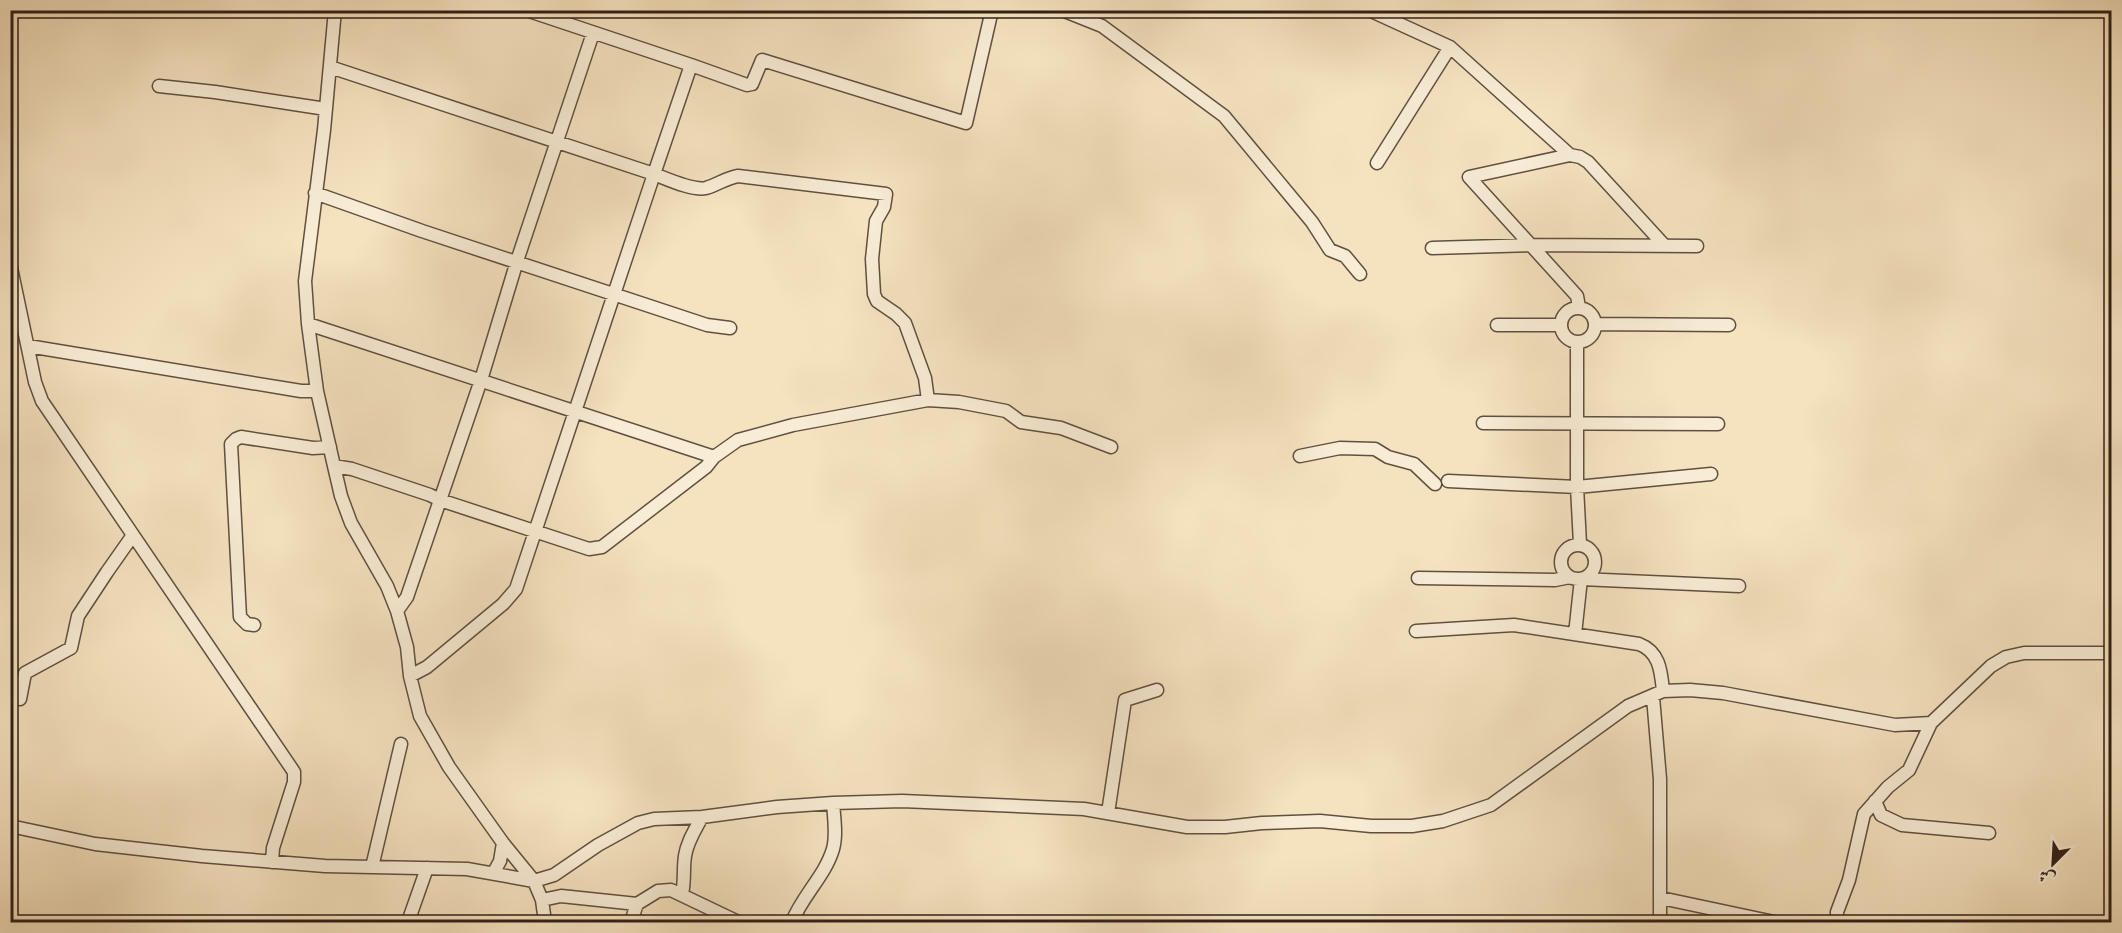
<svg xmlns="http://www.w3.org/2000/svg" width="2122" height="933" viewBox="0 0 2122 933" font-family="'EB Garamond',Amiri,serif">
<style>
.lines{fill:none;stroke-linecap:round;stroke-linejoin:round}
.minor-casing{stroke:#605041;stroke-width:15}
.minor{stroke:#f8ecd5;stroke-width:12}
</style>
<rect width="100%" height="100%" fill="#f5e2bf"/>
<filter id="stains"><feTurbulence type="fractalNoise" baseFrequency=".00333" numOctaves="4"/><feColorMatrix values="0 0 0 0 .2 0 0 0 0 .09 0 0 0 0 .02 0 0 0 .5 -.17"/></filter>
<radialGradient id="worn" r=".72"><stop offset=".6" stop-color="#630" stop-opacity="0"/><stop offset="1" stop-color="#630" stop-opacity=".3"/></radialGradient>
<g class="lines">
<defs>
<path id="minor" d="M335 10 324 130 305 281 308 324 317 391 334 466 341 496 351 523 387 586 397 611 407 647 410 676 420 716 449 767 503 843 534 881 542 900 545 922
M526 10 691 65 654 174C667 179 693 191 706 188 717 185 726 178 738 176L886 194 884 207 876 221 872 259 874 294 877 301 896 314 905 323 925 378 928 400
M1062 10 1102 26 1224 116 1312 222 1330 250 1345 256 1360 274
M1369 10 1450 47 1570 155 1580 157 1588 162 1664 245
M691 65 747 85 752 84 762 60 966 123 992 10
M330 67 654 174 516 589 503 604 427 667 410 676
M159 86 215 92 326 109
M1570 155 1469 177 1577 296 1579 307
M1377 163 1450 47
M315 193 422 231 707 325 730 328
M1432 248 1531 245 1697 246
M10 263 35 382 42 401 294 772V782L273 848 272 862
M1561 325a17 17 0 1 1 34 0a17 17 0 1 1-34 0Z
M308 324 714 457
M1595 324 1729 325
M1497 325H1560
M1577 342V487L1580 544
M28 346 301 391H317
M1483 423 1718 424
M1300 456 1340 448 1375 449 1388 457 1414 464 1435 484
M334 466 352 469 430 495 440 500 589 549 602 547 706 467 714 457 738 440 793 425 928 400 959 402 1006 411 1021 422 1061 428 1111 447
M1448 481 1577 487 1711 474
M1561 562a17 17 0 1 1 34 0a17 17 0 1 1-34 0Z
M1418 578 1555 580 1570 577
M397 611 407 597 481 380 517 261 593 33
M254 625 247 624 240 617 231 444 236 439 241 437 313 448 330 447
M1416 631 1514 625 1639 644C1660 652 1661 672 1663 691
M1575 634 1581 579 1739 586
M10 697 20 699 25 673 71 648 78 616 107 572 133 535
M1653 697 1660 779V922
M1875 801 1881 815 1902 825 1989 833
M1108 813 1125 700 1157 690
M10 826 95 844 202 856 325 866 467 869 534 881 554 875 598 845 638 823 654 819 702 817 777 807 833 803 902 801 1084 809 1187 827H1225L1262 823 1320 821 1371 826H1412L1443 821 1491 805 1628 706 1663 691 1690 690 1723 693 1895 725 1931 723 1991 666 2006 657 2024 653H2112
M372 867 401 744
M494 872 500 861 503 843
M682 894C685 881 683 869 685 856 687 842 695 830 702 817
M1661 898 1774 922
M542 900 561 896 637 904 658 891 671 890 738 922
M408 922 427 868
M631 922 637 904
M792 922C802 896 825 876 833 849 837 835 834 818 833 803
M1837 922V912L1849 880 1864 814 1888 787 1909 770 1931 723"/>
</defs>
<use href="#minor" class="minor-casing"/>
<use href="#minor" class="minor"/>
</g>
<rect width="2122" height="933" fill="none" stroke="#f5e2bf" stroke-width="36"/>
<rect x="12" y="12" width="2098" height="909" fill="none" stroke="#2f2017" stroke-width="3"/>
<rect x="18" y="18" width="2086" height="897" fill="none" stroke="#2f2017" stroke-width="1.5"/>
<g transform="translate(2053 864) rotate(204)" stroke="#f8ecd5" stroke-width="4.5" paint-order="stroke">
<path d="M0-4.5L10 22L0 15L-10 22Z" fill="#2f2017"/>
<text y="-9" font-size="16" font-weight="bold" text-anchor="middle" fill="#2f2017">ش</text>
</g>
<rect width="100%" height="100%" filter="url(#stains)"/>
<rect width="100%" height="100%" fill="url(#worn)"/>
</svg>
